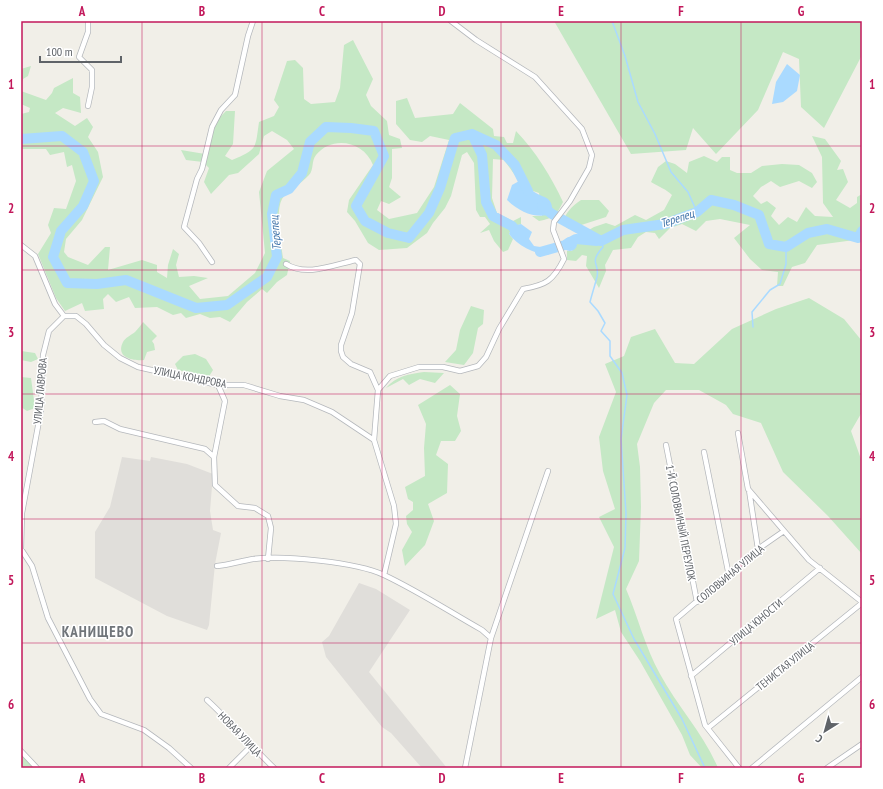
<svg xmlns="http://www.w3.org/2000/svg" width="883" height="789" viewBox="0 0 883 789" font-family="'PT Sans Narrow',sans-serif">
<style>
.industrial{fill:#e0deda}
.green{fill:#c5e8c5}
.water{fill:#aadaff}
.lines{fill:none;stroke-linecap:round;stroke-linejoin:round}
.stream{stroke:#aadaff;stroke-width:1.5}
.river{stroke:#aadaff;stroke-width:10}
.street-casing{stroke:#b5b8bc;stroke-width:6}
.street{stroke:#fff;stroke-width:4.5}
.grid{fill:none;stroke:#c2185b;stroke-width:1;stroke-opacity:0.55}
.labels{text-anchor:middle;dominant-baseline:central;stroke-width:3;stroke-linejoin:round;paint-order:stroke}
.street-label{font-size:11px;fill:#5f6368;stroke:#fff}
.water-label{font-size:12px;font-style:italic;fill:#4174aa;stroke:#fff}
.district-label{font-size:15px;font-weight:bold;letter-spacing:1px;fill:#70757a;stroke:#fff}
.neatline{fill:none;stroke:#c2185b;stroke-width:1.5}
.grid-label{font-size:13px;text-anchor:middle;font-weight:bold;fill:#c2185b}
</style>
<rect width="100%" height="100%" fill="#f1efe8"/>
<path class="industrial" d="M122 457 150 461 151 457 187 464 213 474 210 511 213 530 221 533 215 564 209 625 207 630 167 616 95 578V532L110 507Z
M359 583 376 589 410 610 369 672 447 768H422L391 733 382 727 326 657 322 642 329 636Z"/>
<path class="green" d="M554 21H862V55L824 128 801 107 799 59 783 52 758 110 716 154 693 128 686 150 631 154Z
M353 40 373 79 366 95 371 106 387 121 389 135 400 139 402 148 392 149V178L389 187 401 197 389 204 381 201 377 210 389 219 417 213 434 187 449 140 430 136 422 142 410 140 396 124V101L407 98 415 118 453 114 460 103 493 129 494 136 504 137 507 143H513L516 131C536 152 551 176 563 202 556 216 554 218 539 221L532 216H542L539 193 533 191 528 183 517 178 504 160 493 159 492 198 497 213 513 221 521 217V224L512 227 509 234 513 239 508 250 503 252 494 241 489 230 480 233 490 224 485 217H480L476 210 474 163 467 152 462 155 451 196 445 208 433 223 427 233 407 248 379 250 368 243 355 221 347 212 349 200 373 165C364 141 332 135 316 155 311 161 314 170 309 175 302 183 286 192 282 199 275 212 281 243 283 258L290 261 287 275 277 282 267 293 262 289 247 302 230 322 220 317 210 318 200 314 186 318 181 313 173 315 157 307 135 308 129 297 116 302 108 294 103 299 104 309 85 311 82 303 65 311 56 298 38 254 51 233 48 225 54 208 66 209 76 181 72 165 67 167 64 152 50 155 46 149H21V114L29 112 30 108 21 104V91L46 100 52 93 54 88 73 78V93L80 97 81 113 63 108 55 113 75 126 87 118 93 127 88 137 98 152 103 177 82 220 66 239 64 252 68 257 88 265 105 247H110L108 270 142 260 157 265V272L167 278 168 265 173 249 179 254 176 265 179 277 194 276 208 278 189 286 200 299 228 296 255 273 265 253 259 192 267 171 294 149 287 140 272 131 264 136 259 154 238 173 229 175 211 194 204 182 209 168 203 162 186 160 181 150 205 154 217 120 226 111H235L233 144 225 156 232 160C258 149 255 149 259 122L274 116 279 107 274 100 287 61 295 60 303 68 304 99 311 104 335 102 340 88 344 45Z
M31 66 28 76 23 79 21 86V69Z
M812 136 825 139 841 161 837 170 843 169 848 182 836 200 850 208 857 203V197L862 194V239L817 245 805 263 792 267 783 286H777L778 272 762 270 750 259 734 238 750 225 720 219 706 221 696 231 682 224 670 228 659 239 655 233 646 232 638 237 631 248 613 250 605 265 606 271 599 288 586 266 587 256 582 255 576 261 567 260V251H572L580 235 594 227 606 223 615 226 635 215 646 220 664 210 672 195C666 189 659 187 651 182L658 167 666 161 675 164 687 173 689 162 704 156 717 162 722 157H730V170L737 173H751L762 166 782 164 799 165 812 173 817 182 812 188 799 181 780 187 771 181 761 187 753 196 761 204 767 201 776 208 771 216 779 225 788 217 797 222 806 207 815 216 833 217 823 203 822 157Z
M581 200H599L609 211 606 217 569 229 562 224C566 212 571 207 581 200Z
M809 298 844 319 862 341V412L851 431 862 462V554L828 516 783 472 761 423 733 414 726 405 699 390H666L654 403 637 444 640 467 641 507 639 561 626 589C638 617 645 647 660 674 677 706 704 734 718 768H702L690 755 682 735 640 661 621 632 615 610 596 619 614 547 599 517 615 509 603 471 599 437 616 392 605 364 624 356 631 337 655 329 675 363 694 364 732 329 776 309Z
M471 306 484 310 483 324 478 328 473 353 464 365 445 362 456 350 460 330Z
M143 322 157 336 152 341 154 344 155 350 147 352 144 360C134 361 115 358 123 342 125 338 131 335 135 332 138 329 141 325 143 322Z
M21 351 35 353 38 359 31 362 21 360Z
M195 354 206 359 213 370 208 378 178 370 175 364 183 356Z
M424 372 444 373 435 383 420 379 409 385 403 379 386 388C396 376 409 374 424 372Z
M21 377 31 378 35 408 27 411 21 407Z
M450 385 460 394 457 416 461 431 455 441H441L436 455 448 464 447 493 428 504 434 521 425 545 405 566 402 550 412 532 407 524 406 516 413 510V502L408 499 405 487 425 476 424 448 426 424 418 405Z
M21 754 34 768H21Z"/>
<path class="water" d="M787 64 800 75 797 91 783 102 772 104 776 82Z
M521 180C528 183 528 186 533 191 543 199 554 195 552 214 535 219 520 212 507 200L512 185Z
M521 224 532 232 529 239 534 246 553 249 548 255C534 254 517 245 509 234L512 226Z
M563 244a7 7 0 1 1 14 0a7 7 0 1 1-14 0Z"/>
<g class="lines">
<path class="stream" d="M612 21 625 56 638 102 655 134 671 172 688 192 697 212
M601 241 603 247C588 264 600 262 597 277 595 285 592 294 590 302L598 311 605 323 601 331 610 341V356L622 373 627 395 621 439 626 513 625 548 613 594 634 639 682 719 705 768
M753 327 752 312 770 290 780 284 786 264V247"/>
<path class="river" d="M472 134 482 155 486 202 493 216 512 226 521 237
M21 139 62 136 83 152 94 181 83 206 61 231 53 257 67 283 97 284 126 280 196 308 227 305 267 277 277 257 272 214 276 195 289 189 302 173 310 142 326 127 351 128 374 131 384 156 356 206 365 221 388 233 409 238 429 213 440 188 455 138 472 134 496 145 515 165 528 191
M542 206 552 214 601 241 623 230 665 224 697 212 711 200 734 205 759 215 769 244 786 247 808 233 827 229 858 238 862 231
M540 252 565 245 576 239 597 241"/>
<defs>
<path id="street" d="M88 106 92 87V70L79 57 88 32V21
M21 245 35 256 55 304 64 316
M212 262 199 243 184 227 197 179 202 169 212 127 221 110 235 95 248 36 253 21
M286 264C306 277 333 265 356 260L360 264 352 313 341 345V351L343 357 351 364 370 372 378 390
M64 316 49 331 43 355 41 410 22 513 21 549 32 566 48 618 90 699 101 714 144 730 169 748 191 768
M64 316H76L86 324 104 345 120 358 138 367 218 385H244L280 396 304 400 332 412 374 440
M218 385 225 401 214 457 215 485 238 506 255 508 268 516 271 528 268 559
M95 422 104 421 120 429 205 449 214 457
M738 433 748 489 809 560 862 602
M666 445 697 602
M704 452 729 576
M749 490 758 549
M217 566C229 565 241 561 253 559 283 555 356 562 384 575 418 591 450 612 482 630L491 638 465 768
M384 575 396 524 394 506 374 440 378 390 390 376 419 367H443L460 371 478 366 486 357 499 329 523 289C546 285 553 281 564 259L553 230 554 222 570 201 589 168 592 155 582 129 535 77 476 40 451 21
M491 638 548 471
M691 676 820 568
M207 700C230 721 251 746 274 768
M708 728 862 603
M21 751 37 768
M229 768 251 746
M739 768 705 725 676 619 758 549 784 531
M752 768 862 677
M827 768 862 744"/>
</defs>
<use href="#street" class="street-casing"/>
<use href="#street" class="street"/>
</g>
<path class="grid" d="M142 21V768M262 21V768M382 21V768M501 21V768M621 21V768M741 21V768M21 146H862M21 270H862M21 394H862M21 519H862M21 643H862"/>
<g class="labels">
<g class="street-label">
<text transform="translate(190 377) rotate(11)">УЛИЦА КОНДРОВА</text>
<text transform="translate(40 391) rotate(-85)">УЛИЦА ЛАВРОВА</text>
<text transform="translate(681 523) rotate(79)">1-Й СОЛОВЬИНЫЙ ПЕРЕУЛОК</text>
<text transform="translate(730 574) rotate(-40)">СОЛОВЬИНАЯ УЛИЦА</text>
<text transform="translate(756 622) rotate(-40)">УЛИЦА ЮНОСТИ</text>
<text transform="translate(785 666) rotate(-39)">ТЕНИСТАЯ УЛИЦА</text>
<text transform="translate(240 734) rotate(46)">НОВАЯ УЛИЦА</text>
</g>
<g class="water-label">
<text transform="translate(677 218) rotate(-18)">Терепец</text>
<text transform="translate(275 233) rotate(-95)">Терепец</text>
</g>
<g class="district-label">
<text x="98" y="631">КАНИЩЕВО</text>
</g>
</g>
<rect width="883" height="789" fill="none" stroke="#ffffff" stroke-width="44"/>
<g transform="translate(825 731) rotate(217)" stroke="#ffffff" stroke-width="3" paint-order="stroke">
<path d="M0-3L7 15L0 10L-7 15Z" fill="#5f6368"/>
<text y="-6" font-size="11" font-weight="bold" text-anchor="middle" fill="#5f6368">С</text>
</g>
<path d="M40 56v6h81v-6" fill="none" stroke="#5f6368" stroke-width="2"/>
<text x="46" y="56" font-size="12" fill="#5f6368" stroke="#ffffff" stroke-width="3" paint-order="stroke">100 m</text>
<rect x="22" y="22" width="839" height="745" class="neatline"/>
<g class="grid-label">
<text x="82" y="16">A</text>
<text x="202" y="16">B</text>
<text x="322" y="16">C</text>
<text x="442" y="16">D</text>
<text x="561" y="16">E</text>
<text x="681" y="16">F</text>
<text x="801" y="16">G</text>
<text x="11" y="89">1</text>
<text x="872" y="89">1</text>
<text x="11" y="213">2</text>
<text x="872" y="213">2</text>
<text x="11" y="337">3</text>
<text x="872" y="337">3</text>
<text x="11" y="461">4</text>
<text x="872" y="461">4</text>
<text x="11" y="585">5</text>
<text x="872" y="585">5</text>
<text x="11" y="709">6</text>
<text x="872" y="709">6</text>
<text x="82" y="783">A</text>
<text x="202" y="783">B</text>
<text x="322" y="783">C</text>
<text x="442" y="783">D</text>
<text x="561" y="783">E</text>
<text x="681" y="783">F</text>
<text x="801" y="783">G</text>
</g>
</svg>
